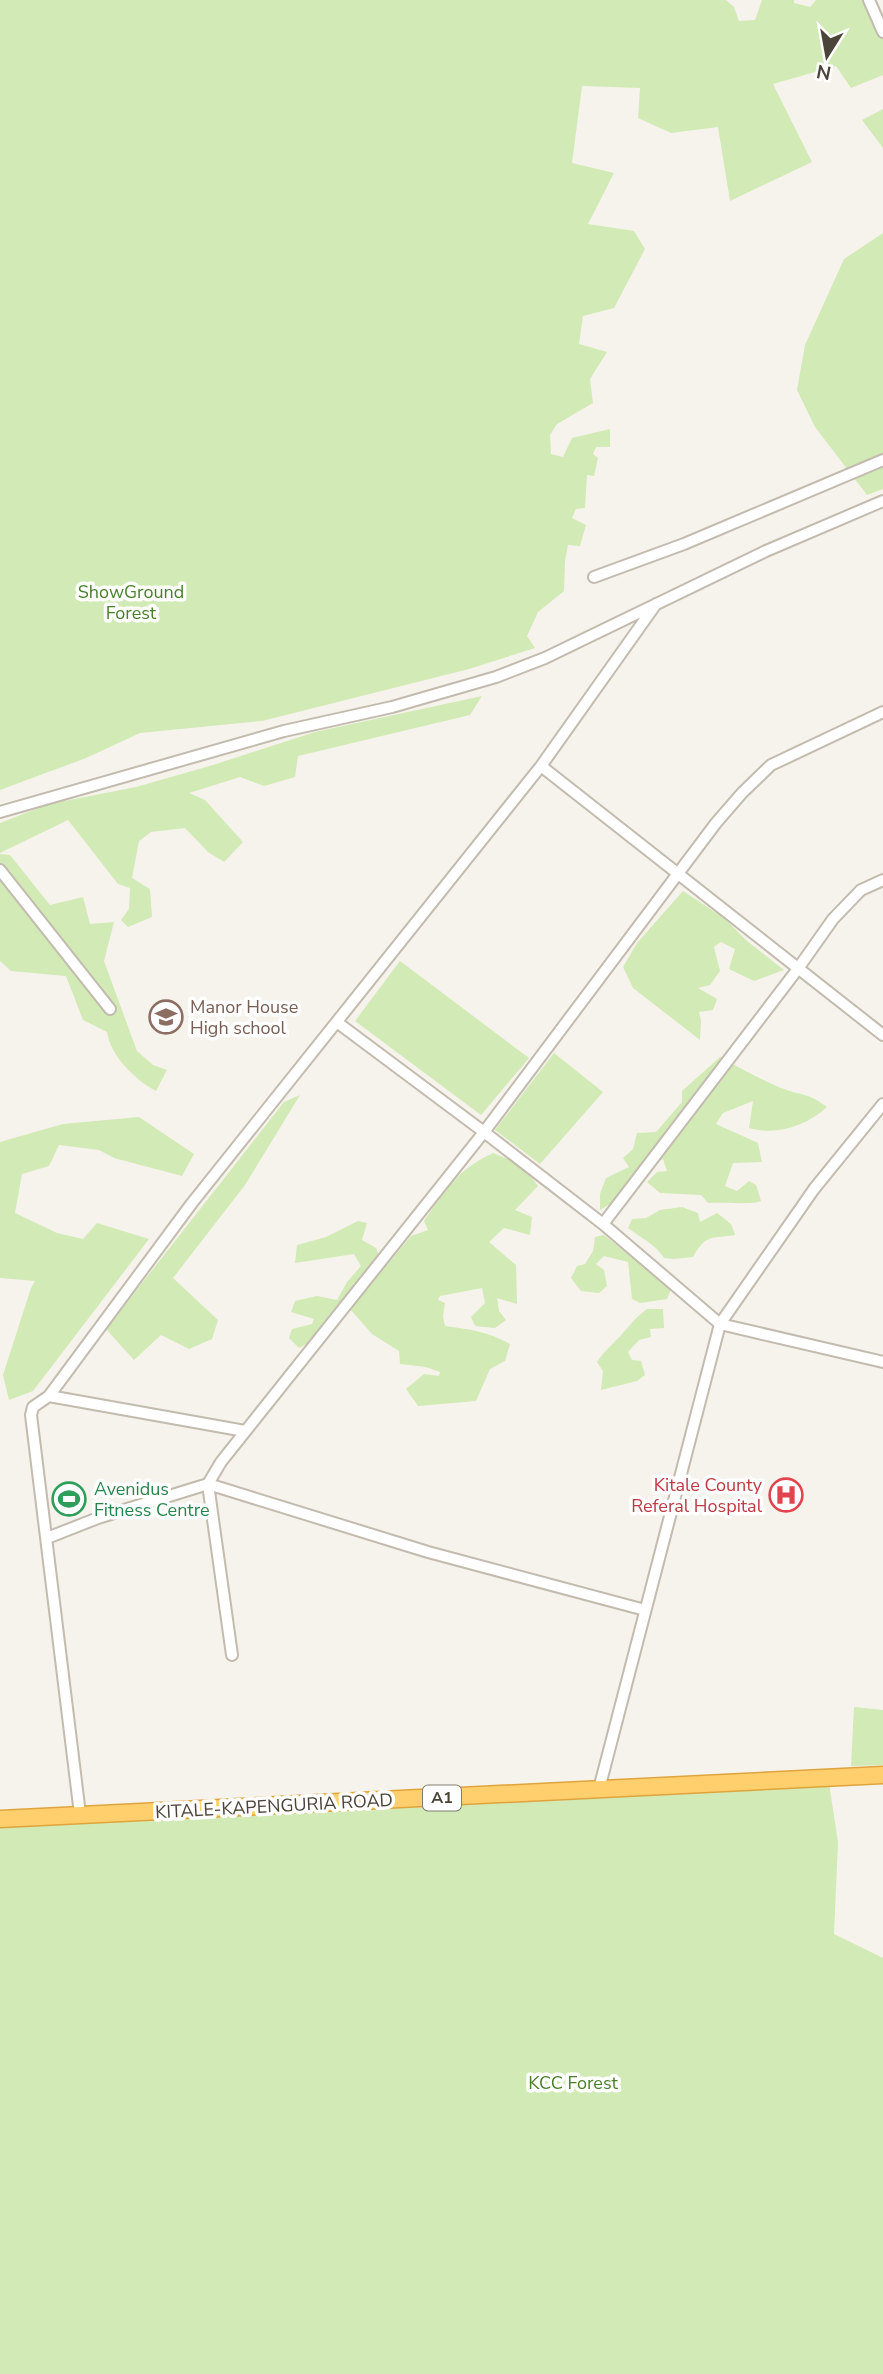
<svg xmlns="http://www.w3.org/2000/svg" width="883" height="2374" viewBox="0 0 883 2374" font-family="'Nunito Sans',sans-serif">
<style>
.green{fill:#d2eab5}
.lines{fill:none;stroke-linecap:round;stroke-linejoin:round}
.minor-casing{stroke:#c2bbae;stroke-width:14}
.highway-casing{stroke:#e0a43c;stroke-width:19}
.minor{stroke:#fff;stroke-width:10}
.highway{stroke:#ffcf6e;stroke-width:16}
.labels{text-anchor:middle;dominant-baseline:central;stroke-width:7;stroke-linejoin:round;paint-order:stroke}
.shield{fill:#fff;stroke:#817c74;stroke-width:2}
.shield-label{font-size:16px;font-weight:bold;fill:#4b4439}
.park-label{font-size:18px;fill:#4a7f2a;stroke:#fff}
.education-label{font-size:18px;fill:#785e54;stroke:#fff;text-anchor:start}
.health-label{font-size:18px;fill:#be3a42;stroke:#fff;text-anchor:end}
.leisure-label{font-size:18px;fill:#27864d;stroke:#fff;text-anchor:start}
.street-label{font-size:18px;fill:#4b4439;stroke:#fff}
</style>
<rect width="100%" height="100%" fill="#f6f3ec"/>
<path class="green" d="M0 0H726L734 7 739 21 755 20 762 0H794V3L810 7 816 0H862L883 39V75L851 88 836 66 773 84 812 162 730 201 718 127 671 133 638 118 640 88 582 86 572 163 614 173 588 224 634 231 645 249 614 308 583 316 579 344 607 352 590 379 593 403 557 424 550 435 551 454 563 457 572 438 610 429V447H596L593 454 598 458 594 476 587 475 585 508 576 509 572 518 586 525 580 546 568 545 565 561 564 591 538 612 527 636 535 648 469 669 262 721 140 733 86 758 0 790Z
M883 109V148L862 120Z
M883 233V489L867 495 815 427 797 390 805 345 844 259Z
M482 696 470 715 298 756 295 777 264 786 240 777 189 793 205 800 243 842 224 862 208 852 185 828 151 832 139 841 132 878 150 889 152 917 128 927 121 920 129 909 130 888 118 884 68 820 0 853V823L49 804 136 787 213 765 315 732Z
M0 854 10 855 50 905 83 897 90 924 114 922 104 961 137 1051 153 1065 167 1070 156 1091C135 1080 110 1055 107 1032L83 1020 66 976 11 971 0 961Z
M683 891 724 918 747 941 784 970 754 981 729 969 735 949 721 942 714 947 720 971 710 985 698 988 717 999 713 1010 699 1012 701 1020 700 1040 633 988 623 967 637 943Z
M400 961 529 1058 481 1115 355 1021Z
M554 1053 603 1092 540 1164 495 1130Z
M720 1057C740 1068 760 1079 781 1088 802 1096 807 1092 827 1107 806 1126 777 1136 749 1128L753 1101 723 1113 716 1124 758 1143 762 1162 733 1163 725 1186 737 1191 749 1181 756 1185 761 1201C753 1205 721 1202 708 1203L701 1195 660 1193 647 1182 657 1172 667 1171 663 1159 636 1173 615 1201 600 1210V1194L606 1178 629 1167 623 1158 633 1149 637 1133 656 1132 682 1102V1091Z
M300 1095 245 1185 173 1278 218 1320 212 1339 189 1349 161 1335 134 1360 106 1329 284 1102Z
M139 1117 194 1154 182 1176 114 1158 99 1150 59 1145 49 1166 22 1174 15 1213 57 1233 83 1239 97 1223 149 1239 33 1391 9 1400 3 1375 31 1288 35 1281 0 1278V1142L63 1124Z
M493 1153 522 1165 538 1186 515 1210 532 1217 530 1235 504 1228 489 1242 516 1265 517 1304 497 1298 499 1311 506 1320 495 1328 475 1326 471 1317 485 1303 482 1288 440 1296 438 1300 445 1303 443 1316 445 1326C469 1329 489 1332 510 1344L505 1361 490 1369 476 1401 418 1406 406 1389 424 1374 439 1376 440 1372 426 1367 400 1364 399 1351 372 1334 350 1309 411 1236 428 1230 424 1221C446 1189 457 1170 493 1153Z
M682 1207 698 1213 700 1222 717 1213 731 1224 735 1235C711 1239 707 1233 693 1257L674 1259 664 1258C655 1244 641 1238 628 1228L632 1219 646 1218 660 1210Z
M358 1221 367 1223 362 1240 376 1248 379 1256 308 1343 299 1348 289 1338 292 1329 312 1324 314 1319 291 1312 295 1301 317 1296 337 1300 347 1282 361 1266 354 1254 295 1263 297 1245 326 1237Z
M604 1235 671 1289 667 1299 640 1303 632 1299 628 1262 604 1256 596 1264 604 1270 607 1286 599 1293 581 1291 571 1278 577 1266 585 1264 593 1251 595 1237Z
M647 1309H663L664 1328 650 1329 651 1337 639 1340 628 1352 632 1360 641 1361 645 1375 637 1381 601 1390 603 1371 597 1362C605 1350 614 1343 623 1333 631 1324 637 1316 647 1309Z
M854 1707 883 1710V1765L851 1766Z
M828 1777 838 1842 834 1934 883 1958V2374H0V1826Z"/>
<g class="lines">
<defs>
<path id="minor" d="M869 0 883 32
M594 577 684 544 883 460
M656 604 541 766 883 1035
M0 812 284 731 392 707 496 677 545 658 766 551 883 501
M0 870 110 1009
M883 1104 814 1189 720 1324 883 1362
M603 1224 797 970 833 919 861 890 883 880
M49 1396 245 1431
M47 1538 98 1518 208 1484 428 1552 645 1610
M232 1655 208 1484 221 1462 484 1132 338 1023
M599 1789 720 1324 603 1224 484 1132 716 823 742 793 771 765 883 712
M80 1814 31 1415 33 1407 49 1396 192 1203 541 766"/>
<path id="highway" d="M0 1819 883 1775"/>
</defs>
<use href="#minor" class="minor-casing"/>
<use href="#highway" class="highway-casing"/>
<use href="#minor" class="minor"/>
<use href="#highway" class="highway"/>
</g>
<defs>
<symbol id="school-ring" viewBox="-11 -11 22 22"><circle r="9.5" fill="#fff" stroke="#8d6e63" stroke-width="1.5"/><path d="M0-5L7-2L0 1L-7-2ZM-4 1L0 2.5L4 1V4Q0 6-4 4Z" fill="#8d6e63"/></symbol>
<symbol id="hospital-ring" viewBox="-11 -11 22 22"><circle r="9.5" fill="#fff" stroke="#e0444e" stroke-width="1.5"/><path d="M-5-5h3v3.5h4V-5h3V5h-3V1.5h-4V5h-3Z" fill="#e0444e"/></symbol>
<symbol id="stadium-ring" viewBox="-11 -11 22 22"><circle r="9.5" fill="#fff" stroke="#2e9e5b" stroke-width="1.5"/><path d="M0-5a6.5 5 0 1 0 0 10a6.5 5 0 1 0 0-10ZM-3.5-1.8h7v3.6h-7Z" fill="#2e9e5b"/></symbol>
</defs>
<g fill-rule="evenodd">
<use href="#school-ring" x="147" y="998" width="38" height="38"/>
<use href="#hospital-ring" x="767" y="1476" width="38" height="38"/>
<use href="#stadium-ring" x="50" y="1480" width="38" height="38"/>
</g>
<g class="labels">
<rect class="shield" x="423" y="1785.5" width="38" height="25" rx="5"/>
<g class="shield-label">
<text x="442" y="1798">A1</text>
</g>
<g class="park-label">
<text x="131" y="592">ShowGround<tspan x="131" dy="21">Forest</tspan></text>
<text x="573" y="2083">KCC Forest</text>
</g>
<g class="education-label">
<text x="190" y="1007">Manor House<tspan x="190" dy="21">High school</tspan></text>
</g>
<g class="health-label">
<text x="762" y="1485">Kitale County<tspan x="762" dy="21">Referal Hospital</tspan></text>
</g>
<g class="leisure-label">
<text x="94" y="1489">Avenidus<tspan x="94" dy="21">Fitness Centre</tspan></text>
</g>
<g class="street-label">
<text transform="translate(274 1806) rotate(-3)">KITALE-KAPENGURIA ROAD</text>
</g>
</g>
<g transform="translate(827 56) rotate(191)" stroke="#ffffff" stroke-width="5" paint-order="stroke">
<path d="M0-5L12 26L0 18L-12 26Z" fill="#4b4439"/>
<text y="-10" font-size="19" font-weight="bold" text-anchor="middle" fill="#4b4439">N</text>
</g>
</svg>
